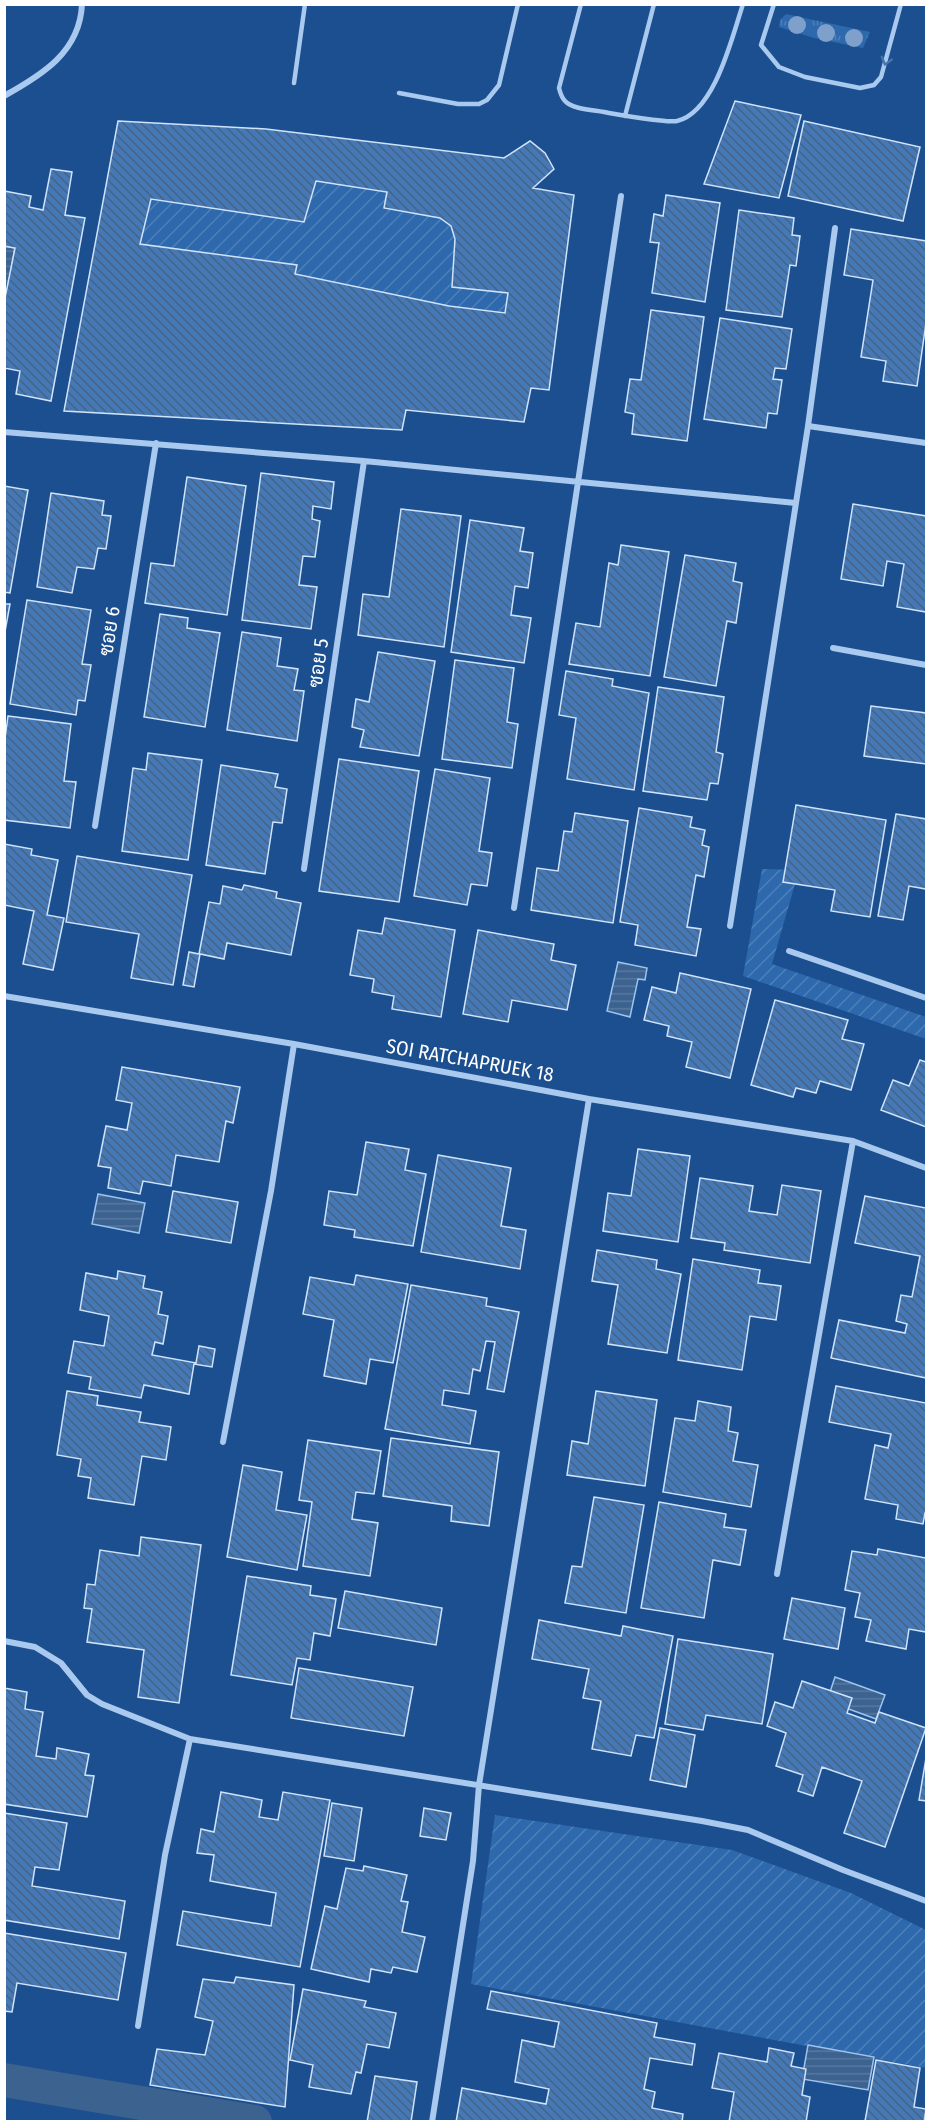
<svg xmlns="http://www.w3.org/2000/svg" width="931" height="2126" viewBox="0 0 931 2126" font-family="'Fira Sans Condensed',Sarabun,sans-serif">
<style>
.grass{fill:url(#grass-tufts)}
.garden{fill:url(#garden-furrows)}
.water{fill:url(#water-rules);stroke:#9cc4f0;stroke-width:1.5}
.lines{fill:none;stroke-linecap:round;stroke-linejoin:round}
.canal{stroke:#3c6290;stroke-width:34}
.building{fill:url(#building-back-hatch);stroke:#cfe3fa;stroke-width:1.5;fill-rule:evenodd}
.service{stroke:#a9c9ee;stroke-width:4.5}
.minor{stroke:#a9c9ee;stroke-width:6}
.tree{fill:#7ea0ca}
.oneway{stroke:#4674ac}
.labels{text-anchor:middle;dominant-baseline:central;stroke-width:5;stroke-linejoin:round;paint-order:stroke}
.street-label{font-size:20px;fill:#fff;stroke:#1b4f8f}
</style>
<defs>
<pattern id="grass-tufts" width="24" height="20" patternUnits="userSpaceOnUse" patternTransform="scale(1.5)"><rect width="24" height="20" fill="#2e69ad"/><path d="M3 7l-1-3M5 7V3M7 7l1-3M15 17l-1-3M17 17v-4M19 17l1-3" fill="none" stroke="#4d80b9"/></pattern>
<pattern id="garden-furrows" width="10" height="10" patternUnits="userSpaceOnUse" patternTransform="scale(1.5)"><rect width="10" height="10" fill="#2e69ad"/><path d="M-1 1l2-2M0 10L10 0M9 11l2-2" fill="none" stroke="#4d80b9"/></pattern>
<pattern id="water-rules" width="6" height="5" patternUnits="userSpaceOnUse" patternTransform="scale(1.5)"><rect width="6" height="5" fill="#3c6290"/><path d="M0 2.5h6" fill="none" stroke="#597aa1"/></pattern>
<pattern id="building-back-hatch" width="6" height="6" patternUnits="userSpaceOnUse" patternTransform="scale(1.5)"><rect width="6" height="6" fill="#4478b7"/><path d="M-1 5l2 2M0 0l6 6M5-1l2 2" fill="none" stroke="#486282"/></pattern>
</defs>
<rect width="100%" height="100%" fill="#1b4f8f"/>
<path class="grass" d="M786 14 870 32 863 48 814 38 779 27 780 20Z"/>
<path class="garden" d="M316 181 387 192 440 218 451 226 455 239 452 287 508 293 505 313 449 306 295 274 297 265 140 244 151 199Z
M762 869 799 870 772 964 926 1017V1039L743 976Z
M495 1815 732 1850 851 1893 926 1930V2068L471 1984Z"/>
<path class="water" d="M5 246 15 248 5 303Z
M618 962 647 968 645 980 638 979 630 1017 607 1011Z
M98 1194 145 1203 139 1233 92 1224Z
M835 1677 885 1695 876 1719 827 1701Z
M808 2045 874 2057 868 2090 802 2079Z"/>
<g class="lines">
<path class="canal" d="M4 2080 255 2122"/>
</g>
<path class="building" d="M735 101 801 115 779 198 704 184Z
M118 121 266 129 504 158 530 141 545 153 554 169 533 188 574 195 549 390 531 388 524 422 406 410 402 430 64 411ZM316 181 387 192 384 208 440 218 451 226 455 239 452 287 508 293 505 313 449 306 295 274 297 265 140 244 151 199 304 222Z
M804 121 920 147 903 221 788 196Z
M51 169 72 172 65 215 85 218 51 401 16 394 20 371 4 368V303L15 248 4 246V191L31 196 29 207 43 210Z
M666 195 720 203 705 302 652 293 659 243 650 242 654 214 663 216Z
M739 210 794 218 792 235 800 236 796 266 790 265 782 317 726 310Z
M851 229 926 241V323L917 386 883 381 886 361 861 357 873 280 844 275Z
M651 310 704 317 687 441 632 434 634 414 625 412 630 379 641 380Z
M720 318 792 329 786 369 775 368 773 379 782 380 777 414 768 413 766 428 704 419Z
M261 473 334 482 331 509 313 506 312 519 320 521 315 557 303 556 299 585 317 587 311 629 242 620Z
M187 477 246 486 227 615 145 603 151 563 174 566Z
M4 486 28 490 10 593 4 592Z
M51 493 104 501 102 515 111 516 106 549 98 548 94 569 77 567 72 593 37 587Z
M853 504 926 516V612L897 607 904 564 887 561 883 586 841 579Z
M401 509 461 516 444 647 358 635 363 594 389 597Z
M470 520 524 528 520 551 533 553 528 588 515 586 511 615 531 618 524 663 451 652Z
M621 545 669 552 650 676 569 664 576 623 600 627 609 563 618 565Z
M685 555 736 563 733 581 742 583 736 623 727 621 716 686 664 677Z
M27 600 91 610 82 664 91 665 85 701 78 700 76 715 10 704Z
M4 604H10L4 637Z
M160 614 188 618 187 628 220 633 205 727 144 717Z
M242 632 281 638 277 666 298 669 294 690 304 691 297 741 227 730Z
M378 652 435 661 419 756 360 747 364 730 352 727 356 699 369 702Z
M455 660 514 668 507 722 518 724 512 768 442 759Z
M566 671 613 679 612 686 649 693 634 790 567 779 576 718 559 715Z
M658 687 724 697 716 752 723 754 718 784 710 783 707 800 643 791Z
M871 706 926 713V764L864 756Z
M8 716 71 724 64 781 76 782 70 828 4 820V746Z
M148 753 202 760 188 860 122 851 133 768 146 770Z
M339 759 419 771 399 902 319 891Z
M221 765 278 774 275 787 287 789 282 823 273 822 265 874 206 865Z
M435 769 490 778 479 851 492 853 487 886 471 884 467 905 414 896Z
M796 805 886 820 870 917 831 911 835 890 783 882Z
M639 808 692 817 690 827 705 830 702 845 709 847 704 877 696 875 687 927 701 929 696 956 635 945 638 925 620 922Z
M575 813 628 821 613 923 531 910 537 868 558 871 564 831 572 832Z
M896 814 926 819V889L909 886 903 920 878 916Z
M4 844 32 849 31 855 58 860 47 915 64 918 53 970 23 964 34 911 4 905Z
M77 856 192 875 173 985 131 978 139 934 66 922Z
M244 885 277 892 276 898 301 903 291 955 227 943 224 959 200 954 194 987 183 985 189 952 199 954 209 902 220 904 223 886 242 890Z
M385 918 455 930 441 1017 392 1009 394 996 372 992 374 979 350 975 358 930 382 934Z
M478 930 554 944 551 960 576 965 567 1010 512 1000 508 1022 463 1014Z
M680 973 751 989 730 1078 686 1067 692 1042 667 1036 669 1026 644 1020 652 987 676 993Z
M775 1000 848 1020 842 1039 864 1044 851 1090 820 1081 816 1093 796 1088 793 1097 751 1085Z
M920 1060 926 1062V1127L881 1110 893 1080 909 1086Z
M122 1067 240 1087 233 1123 226 1121 219 1162 176 1155 171 1186 143 1181 140 1194 108 1188 111 1168 98 1166 106 1126 127 1130 132 1103 116 1100Z
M366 1142 409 1149 405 1170 426 1174 413 1246 354 1237 355 1230 324 1225 329 1191 357 1195Z
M638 1149 690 1156 678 1242 603 1231 608 1193 631 1196Z
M438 1155 511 1168 501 1226 526 1230 520 1269 421 1252Z
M700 1178 753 1186 749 1211 777 1215 782 1185 821 1191 810 1263 724 1250 725 1243 691 1238Z
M173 1191 238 1202 231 1243 166 1232Z
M865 1196 926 1208V1378L831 1358 839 1320 905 1333 907 1324 896 1321 901 1295 912 1297 920 1256 855 1243Z
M597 1250 657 1260 656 1269 681 1274 667 1353 608 1344 618 1285 592 1281Z
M693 1259 760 1270 758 1283 781 1286 776 1320 750 1316 742 1370 678 1360Z
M118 1271 145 1276 143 1288 162 1292 158 1314 168 1316 163 1344 155 1342 152 1355 196 1363 199 1346 215 1349 212 1367 194 1364 189 1394 144 1385 141 1398 89 1389 91 1377 68 1373 74 1341 104 1346 109 1316 80 1310 86 1273 117 1279Z
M356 1275 408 1284 393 1363 370 1359 366 1384 324 1376 334 1320 303 1314 310 1277 354 1285Z
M411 1285 487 1298 486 1306 519 1312 504 1392 487 1389 495 1342 486 1341 480 1371 473 1369 469 1394 444 1390 442 1405 476 1411 470 1444 385 1429Z
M836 1386 926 1403V1513H925L923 1524 896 1519 898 1505 865 1499 875 1445 888 1448 891 1434 829 1422Z
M67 1391 98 1396 97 1405 141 1412 139 1422 171 1427 166 1460 142 1456 134 1505 88 1498 91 1478 78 1476 81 1459 57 1455Z
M596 1391 657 1400 645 1486 567 1475 572 1441 588 1444Z
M698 1401 731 1407 728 1431 738 1433 733 1461 758 1465 751 1507 663 1492 675 1418 695 1421Z
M391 1438 499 1452 489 1526 451 1521 452 1506 383 1496Z
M308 1440 381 1451 374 1494 356 1492 352 1519 378 1523 370 1576 303 1566 312 1502 299 1500Z
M243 1465 282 1472 276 1510 307 1515 297 1570 227 1557Z
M594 1497 644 1505 626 1613 565 1603 572 1566 582 1567Z
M659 1502 726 1514 724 1527 746 1530 740 1565 713 1560 704 1618 641 1608Z
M141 1537 201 1545 179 1703 138 1697 144 1650 87 1642 92 1609 84 1608 87 1584 95 1585 100 1550 139 1556Z
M878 1549 926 1558V1632L909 1629 906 1649 866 1641 871 1620 855 1617 860 1593 845 1590 852 1551 877 1555Z
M247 1576 311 1586 310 1595 336 1599 330 1636 314 1633 310 1660 297 1658 292 1685 231 1675Z
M345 1591 442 1608 436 1645 338 1628Z
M792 1598 845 1608 838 1649 784 1639Z
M539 1620 621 1636 623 1626 673 1636 654 1738 636 1735 631 1756 592 1749 601 1701 583 1698 589 1669 532 1659Z
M678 1639 773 1654 762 1724 706 1715 703 1730 665 1724Z
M299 1668 413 1687 404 1736 291 1718Z
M802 1681 852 1698 847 1713 875 1723 879 1712 926 1728 885 1847 844 1833 862 1781 822 1767 813 1796 798 1791 803 1775 776 1766 786 1733 767 1726 775 1702 793 1708Z
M4 1688 27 1692 25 1709 43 1712 36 1756 56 1759 57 1748 89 1754 85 1775 94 1776 87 1817 4 1804Z
M660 1728 695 1735 686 1787 650 1780Z
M926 1758V1801L919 1800Z
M221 1792 262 1800 259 1817 278 1820 283 1792 330 1800 300 1967 177 1945 183 1911 271 1926 276 1893 210 1881 214 1855 197 1853 201 1829 214 1832Z
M332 1803 362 1808 354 1861 324 1856Z
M424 1808 451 1813 446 1840 420 1836Z
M4 1813 67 1823 59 1870 35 1867 32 1886 125 1901 119 1939 4 1920Z
M364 1866 407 1875 401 1901 408 1902 402 1932 425 1937 417 1972 393 1967 391 1973 371 1969 369 1982 311 1969 325 1906 337 1909 346 1868 363 1871Z
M4 1933 126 1953 118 2000 17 1983 12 2012 4 2011Z
M236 1977 294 1985 285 2107 150 2085 157 2049 205 2055 213 2021 195 2017 203 1979 234 1983Z
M303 1989 366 2001 364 2007 396 2013 389 2048 367 2044 361 2073 356 2072 351 2094 309 2087 313 2065 290 2060Z
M491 1991 657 2023 654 2037 695 2044 692 2065 650 2058 644 2089 655 2092 652 2108 683 2114 682 2122H456L462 2088 546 2104 549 2089 515 2082 522 2040 554 2047 559 2022 487 2009Z
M769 2048 794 2053 791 2066 806 2069 802 2095 810 2097 806 2122H729L734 2092 712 2088 719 2053 767 2062Z
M876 2060 920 2068 914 2107 926 2109 924 2122 865 2121Z
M375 2076 417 2082 411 2122H367Z"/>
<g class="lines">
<path class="service" d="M581 4 559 88C560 92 562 98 565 101 573 110 597 110 609 113 620 115 667 123 677 121 715 112 732 37 743 4
M774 4 761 45 779 67 805 77 860 88 874 85 881 77 901 4
M294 83 305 4
M399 93 458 104H479L487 100 499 85 518 4
M625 116 654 4"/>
<path class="minor" d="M4 96C42 75 80 52 82 4
M808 426 926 443
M4 432 364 461 796 503
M833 648 926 665
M95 826 156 443
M304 869 364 461
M514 908 621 196
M730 926 808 426 835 228
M789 951 926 998
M4 996 294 1044 589 1099 853 1141 926 1168
M223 1442 271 1191 294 1044
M777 1574 853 1141
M4 1641 35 1647 61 1663 87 1695 102 1704 190 1739 702 1821 748 1830 843 1870 926 1901
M138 2026 165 1855 190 1739
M432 2122 473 1861 479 1785 589 1099"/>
</g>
<g class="tree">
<circle cx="797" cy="25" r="9"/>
<circle cx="826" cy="33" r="9"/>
<circle cx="854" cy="38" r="9"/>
</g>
<defs><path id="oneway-chevron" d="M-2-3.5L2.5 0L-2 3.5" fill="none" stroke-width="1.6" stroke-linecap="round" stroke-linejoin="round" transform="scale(1.5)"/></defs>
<use class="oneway" href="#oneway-chevron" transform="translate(886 61) rotate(105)"/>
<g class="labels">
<g class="street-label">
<text transform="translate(109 631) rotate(-81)">ซอย 6</text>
<text transform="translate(318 663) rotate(-82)">ซอย 5</text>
<text transform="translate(470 1060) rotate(10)">SOI RATCHAPRUEK 18</text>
</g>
</g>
<rect width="931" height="2126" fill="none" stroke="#ffffff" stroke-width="12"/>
</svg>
